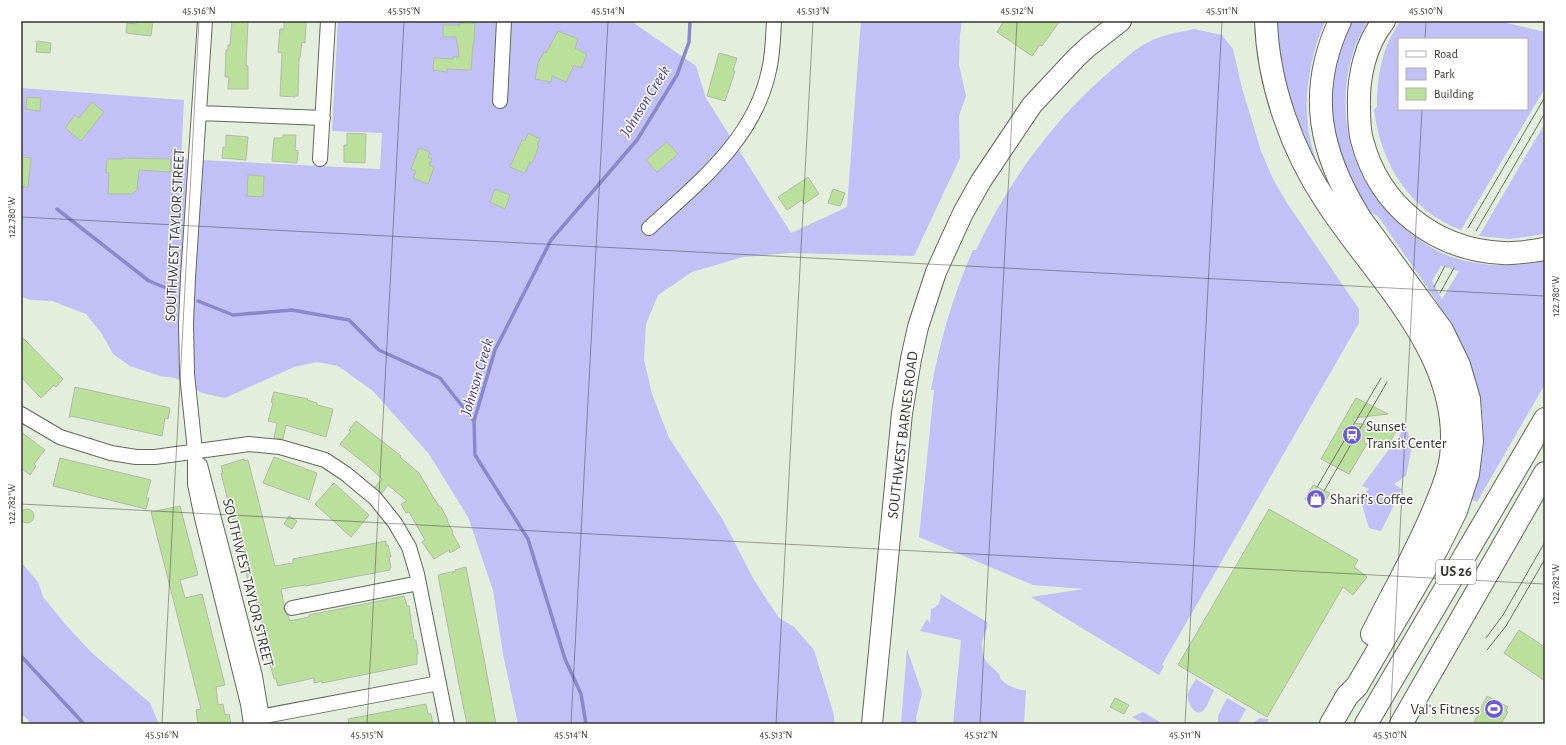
<svg xmlns="http://www.w3.org/2000/svg" width="1566" height="745" viewBox="0 0 1566 745" font-family="'Alegreya Sans',sans-serif">
<style>
.green{fill:#c1c0f7;fill-rule:evenodd}
.lines{fill:none;stroke-linecap:round;stroke-linejoin:round}
.stream{stroke:#8a87ca;stroke-width:3.5}
.building{fill:#bbe09c;stroke:#b1bbaa}
.minor-casing{stroke:#606959;stroke-width:16}
.secondary-casing{stroke:#606959;stroke-width:22}
.motorway-casing{stroke:#606959;stroke-width:24}
.minor{stroke:#fff;stroke-width:14}
.secondary{stroke:#fff;stroke-width:20}
.motorway{stroke:#fff;stroke-width:22}
.tram{stroke:#6e7469;stroke-width:1}
.ticks{fill:none;stroke:#32362f;stroke-width:1;stroke-opacity:0.45}
.labels{text-anchor:middle;dominant-baseline:central;stroke-width:3;stroke-linejoin:round;paint-order:stroke}
.shield{fill:#fff;stroke:#70726d;stroke-width:1}
.shield-label{font-size:14px;font-weight:bold;fill:#32362f}
.street-label{font-size:15px;fill:#32362f;stroke:#fff}
.poi-label{font-size:15px;fill:#32362f;stroke:#fff;text-anchor:start}
.water-label{font-size:16px;font-style:italic;fill:#473d8d;stroke:#fff}
.neatline{fill:none;stroke:#32362f;stroke-width:1.5}
.ticks-label{font-size:10px;text-anchor:middle;fill:#32362f}
</style>
<rect width="100%" height="100%" fill="#e4eedc"/>
<path class="green" d="M338 21H631L696 66 706 98 791 233 847 207 861 21H962L960 35 959 65 966 96 959 116 960 158 914 256 789 253 743 257 692 272 658 295 646 324 644 360 652 394 669 438 723 520 754 580 779 618 794 627 814 650 834 715V724H518L503 654 493 590 468 517 429 454 373 391 338 366 317 362 294 367 225 398 202 393 175 378 160 376 130 366 113 354 102 334 86 314 52 301 31 300 21 297V88L184 100 181 159 380 169 382 133 332 131Z
M1277 21H1325C1306 66 1299 118 1318 165 1321 174 1326 182 1329 191L1297 139 1276 48Z
M1353 21H1368C1341 63 1339 121 1358 167 1368 190 1383 208 1401 225 1414 236 1428 247 1444 254 1475 267 1512 268 1545 261V384L1477 502 1472 500C1476 484 1481 468 1483 452 1491 354 1427 293 1379 217 1376 215 1371 213 1368 211 1362 205 1353 184 1350 176 1343 161 1336 146 1334 130 1329 93 1334 53 1353 21ZM1441 266 1459 271 1442 299 1432 281Z
M1401 21H1499L1545 32V88L1461 230C1409 210 1381 164 1374 110L1377 106C1377 77 1382 45 1401 21ZM1399 39H1527V109H1399Z
M1194 29 1222 35 1233 49 1242 88 1261 151 1273 179 1287 203 1359 309V323L1163 663 1162 665 1164 666 1159 675 1031 597 1084 589 1033 585 919 537 934 390H931C940 341 953 295 973 250H976C1009 181 1054 118 1114 68 1126 58 1138 46 1153 40 1166 34 1180 32 1194 29Z
M1545 123V234L1510 239 1479 236Z
M1406 426 1412 446 1406 476 1394 484 1402 489 1381 531 1369 528 1360 498 1369 489 1362 486Z
M21 562 38 582 43 597 65 624 91 652 150 703 159 724H31L21 713Z
M940 594 987 622C989 630 981 637 982 645 982 662 989 663 998 673 1002 677 998 675 1001 679 1006 686 1018 690 1026 690L1024 724H953L961 640 920 631 927 619 930 624 931 609C938 607 942 601 940 594Z
M907 649 922 693 916 718 917 724H901Z
M1196 679 1214 690C1211 696 1208 705 1204 710 1195 719 1186 701 1188 694 1189 689 1193 684 1196 679Z
M1227 698 1246 709 1238 724H1218V716Z
M1143 712 1163 724H1145L1132 717Z
M1260 718 1269 719 1266 724H1252Z"/>
<g class="lines">
<path class="stream" d="M57 209 149 281 176 292
M198 301 233 315 292 310 349 320 379 350 440 378 474 421
M21 656 84 724
M586 724 581 694 565 659 528 539 475 455 474 421 495 350 551 240 637 140 677 75 689 42 690 21"/>
</g>
<path class="building" d="M137 21H153L151 36 126 33 127 23 137 24Z
M232 21H248L246 66H248V89H228L229 77H225L226 50H228V45H230Z
M284 21H306L305 43 302 42 300 58H299L298 96H295V97L280 96 282 53 278 52 280 29H284Z
M1004 21H1060L1042 46 1040 45 1032 56 997 32Z
M460 23H475L474 44H473L471 70 447 69V72L433 70 434 58 453 59V57H459L456 37H443V25H460Z
M558 31 578 39 575 48 587 54 581 68 574 65 566 82 552 76 551 82 535 79 538 63 544 52 546 53Z
M37 41 51 43 50 53 36 52Z
M719 53 737 58 733 71H735L725 101 707 96Z
M27 97 41 98 40 111 26 109Z
M92 102 104 112 81 141 65 128 75 115 79 118Z
M347 133 366 134 365 163 344 162V145H347Z
M528 133 540 139 537 145 539 146 532 163 530 162 525 173 510 167 522 140 525 141Z
M226 135 248 137 246 160 222 158 223 147H226Z
M283 135H296L295 150 298 151 297 163 272 161 274 138H283Z
M667 142 678 154 657 172 646 160Z
M419 148 430 152 428 157 432 159 429 165 434 167 428 184 413 178 416 171 411 169Z
M21 157 31 158 28 187H21Z
M123 158 171 159 170 172 139 170 137 190 132 194H108L109 173H106L107 159H123Z
M248 175 264 176 263 197 247 196Z
M808 177 819 194 804 204 802 200 787 210 778 197Z
M495 189 510 195 505 209 490 202Z
M833 189 845 193 840 206 828 203Z
M21 336 63 379 56 387 54 385 41 398 21 377Z
M75 387 170 408 168 419 165 418 162 436 71 416 69 418Z
M274 392 308 399 307 400 317 403V405L333 409 326 437 286 425 283 439 274 438 277 423 268 421 273 403 271 402Z
M1356 398 1388 414 1354 418V423L1388 427 1396 431 1390 442 1365 438 1364 443 1367 444 1349 474 1321 459Z
M356 421 401 456 400 457 419 473 433 497 440 507H441L448 520 447 521 453 532 452 533 460 547 450 553 449 550 434 559 422 542 425 540 409 512 406 513 401 504 407 501 388 485 382 493 375 487 382 479 368 466 340 444 351 431 349 430Z
M21 432 45 450 34 464 36 466 30 475 21 468Z
M274 457 317 473 309 500 263 483Z
M60 458 151 480 146 498H149L146 509 53 486Z
M244 459V461L248 460 275 566 293 563V559L386 541V545H388L391 557H389L391 568H389L390 570 305 586V585L281 589 284 605V610L288 616 290 621 309 617V615L404 596 407 606H409L414 640H416L418 654H417V664L322 683V681L314 683V678L278 686 276 679H274L261 629 263 628 257 605 254 597 252 598 250 589 240 547H242L236 523 234 524 221 473H223L221 466Z
M334 483 369 515 351 537 315 504Z
M1313 485 1330 493 1321 508 1305 499Z
M180 506 198 575 180 580 185 598 202 594 225 685 216 687 218 705 223 704 225 715 229 714 231 724H198L196 710 201 709 151 512Z
M1269 509 1358 560 1354 567 1367 577 1353 595 1343 587 1267 717 1178 665Z
M20 516a7 7 0 1 1 14 0a7 7 0 1 1-14 0Z
M289 516 297 521 292 529 284 524Z
M466 567 485 664 496 724H467L459 685 438 575 456 571 455 570Z
M1519 630 1545 647V681L1504 653Z
M1487 696 1508 707 1506 711 1508 712 1501 724H1473Z
M1115 698 1129 705 1124 714 1110 707Z
M426 704 428 714H431L433 724H349L348 719Z"/>
<g class="lines">
<defs>
<path id="minor" d="M205 21 188 277 186 323 187 374 195 451V484L202 518 248 704 251 724
M500 101 504 21
M199 113 323 118
M320 159 328 21
M649 228C698 183 755 139 769 70 773 54 773 37 774 21
M21 414 60 437 111 453 136 457H155L249 444 280 447 325 460 346 474 375 498 395 523 409 547 417 574 447 724
M200 465 255 676 263 724
M292 608 419 583
M254 718 439 683"/>
<path id="secondary" d="M872 724 902 413 911 359 918 327 936 272 963 213 981 181 1032 105 1077 57 1089 46 1121 21"/>
<path id="motorway" d="M1266 21C1268 84 1292 151 1327 203 1378 281 1463 356 1451 457 1449 473 1443 488 1437 502 1419 548 1394 590 1372 634
M1384 21C1365 44 1358 78 1359 107 1359 117 1359 130 1362 140 1379 206 1435 250 1503 253 1517 254 1531 251 1545 249
M1331 724 1347 696 1357 686 1437 549 1456 511 1468 474 1472 441 1469 399 1459 365 1442 330 1360 218C1320 153 1306 93 1340 21
M1366 724 1545 419
M1401 724 1545 473"/>
</defs>
<use href="#minor" class="minor-casing"/>
<use href="#secondary" class="secondary-casing"/>
<use href="#motorway" class="motorway-casing"/>
<use href="#minor" class="minor"/>
<use href="#secondary" class="secondary"/>
<use href="#motorway" class="motorway"/>
<path class="tram" d="M1468 228 1545 97
M1476 231 1545 113
M1434 287 1445 266
M1440 293 1454 268
M1317 487 1381 378
M1324 491 1387 382
M1486 638 1503 615 1545 542
M1487 650 1506 626 1545 559"/>
</g>
<path class="ticks" d="M1425 39 1426 21M21 217 1545 296M21 504 1545 584M162 724 199 21M367 724 404 21M571 724 608 21M776 724 813 21M980 724 1017 21M1185 724 1222 21M1390 724 1422 109"/>
<defs>
<symbol id="station-disc" viewBox="-11 -11 22 22"><circle r="9.5" fill="#6c5bd5" stroke="#fff"/><path d="M-3-6H3Q5-6 5-4V2Q5 4 3 4L4.5 6H3L1.5 4h-3L-3 6H-4.5L-3 4Q-5 4-5 2V-4Q-5-6-3-6ZM-3.5-4v3h7v-3ZM-3.5 1v1.5H-2V1ZM2 1v1.5H3.5V1Z" fill="#fff"/></symbol>
<symbol id="shop-disc" viewBox="-11 -11 22 22"><circle r="9.5" fill="#6c5bd5" stroke="#fff"/><path d="M-5-2.5h2.3a2.7 3.5 0 0 1 5.4 0H5L5.5 6h-11ZM-1.5-2.5h3a1.5 2.3 0 0 0-3 0Z" fill="#fff"/></symbol>
<symbol id="stadium-disc" viewBox="-11 -11 22 22"><circle r="9.5" fill="#6c5bd5" stroke="#fff"/><path d="M0-5a6.5 5 0 1 0 0 10a6.5 5 0 1 0 0-10ZM-3.5-1.8h7v3.6h-7Z" fill="#fff"/></symbol>
</defs>
<g fill-rule="evenodd">
<use href="#station-disc" x="1341" y="424" width="22" height="22"/>
<use href="#shop-disc" x="1305" y="488" width="22" height="22"/>
<use href="#stadium-disc" x="1483" y="698" width="22" height="22"/>
</g>
<g class="labels">
<rect class="shield" x="1436" y="560" width="40" height="24" rx="3"/>
<g class="shield-label">
<text x="1456" y="572">US 26</text>
</g>
<g class="street-label">
<text transform="translate(175 235) rotate(-87)">SOUTHWEST TAYLOR STREET</text>
<text transform="translate(903 435) rotate(-83)">SOUTHWEST BARNES ROAD</text>
<text transform="translate(248 583) rotate(76)">SOUTHWEST TAYLOR STREET</text>
</g>
<g class="poi-label">
<text x="1366" y="426">Sunset<tspan x="1366" dy="17">Transit Center</tspan></text>
<text x="1330" y="499">Sharif's Coffee</text>
<text x="1480" y="709" text-anchor="end">Val's Fitness</text>
</g>
<g class="water-label">
<text transform="translate(645 101) rotate(-58)">Johnson Creek</text>
<text transform="translate(477 377) rotate(-73)">Johnson Creek</text>
</g>
</g>
<rect width="1566" height="745" fill="none" stroke="#ffffff" stroke-width="44"/>
<rect x="1398" y="38" width="130" height="72" fill="#ffffff" stroke="#adafac"/>
<rect x="1406" y="51" width="20" height="6" fill="#ffffff" stroke="#adafac"/>
<text x="1434" y="58" font-size="12" fill="#32362f">Road</text>
<rect x="1406" y="68" width="20" height="12" fill="#c1c0f7" stroke="#adafac"/>
<text x="1434" y="78" font-size="12" fill="#32362f">Park</text>
<rect x="1406" y="88" width="20" height="12" fill="#bbe09c" stroke="#adafac"/>
<text x="1434" y="98" font-size="12" fill="#32362f">Building</text>
<rect x="22" y="22" width="1522" height="701" class="neatline"/>
<g class="ticks-label">
<text x="199" y="14">45.516°N</text>
<text x="404" y="14">45.515°N</text>
<text x="608" y="14">45.514°N</text>
<text x="813" y="14">45.513°N</text>
<text x="1017" y="14">45.512°N</text>
<text x="1222" y="14">45.511°N</text>
<text x="1426" y="14">45.510°N</text>
<text transform="translate(11 217) rotate(-90)" y="4">122.780°W</text>
<text transform="translate(1555 296) rotate(-90)" y="4">122.780°W</text>
<text transform="translate(11 504) rotate(-90)" y="4">122.782°W</text>
<text transform="translate(1555 584) rotate(-90)" y="4">122.782°W</text>
<text x="162" y="738">45.516°N</text>
<text x="367" y="738">45.515°N</text>
<text x="571" y="738">45.514°N</text>
<text x="776" y="738">45.513°N</text>
<text x="981" y="738">45.512°N</text>
<text x="1185" y="738">45.511°N</text>
<text x="1390" y="738">45.510°N</text>
</g>
</svg>
